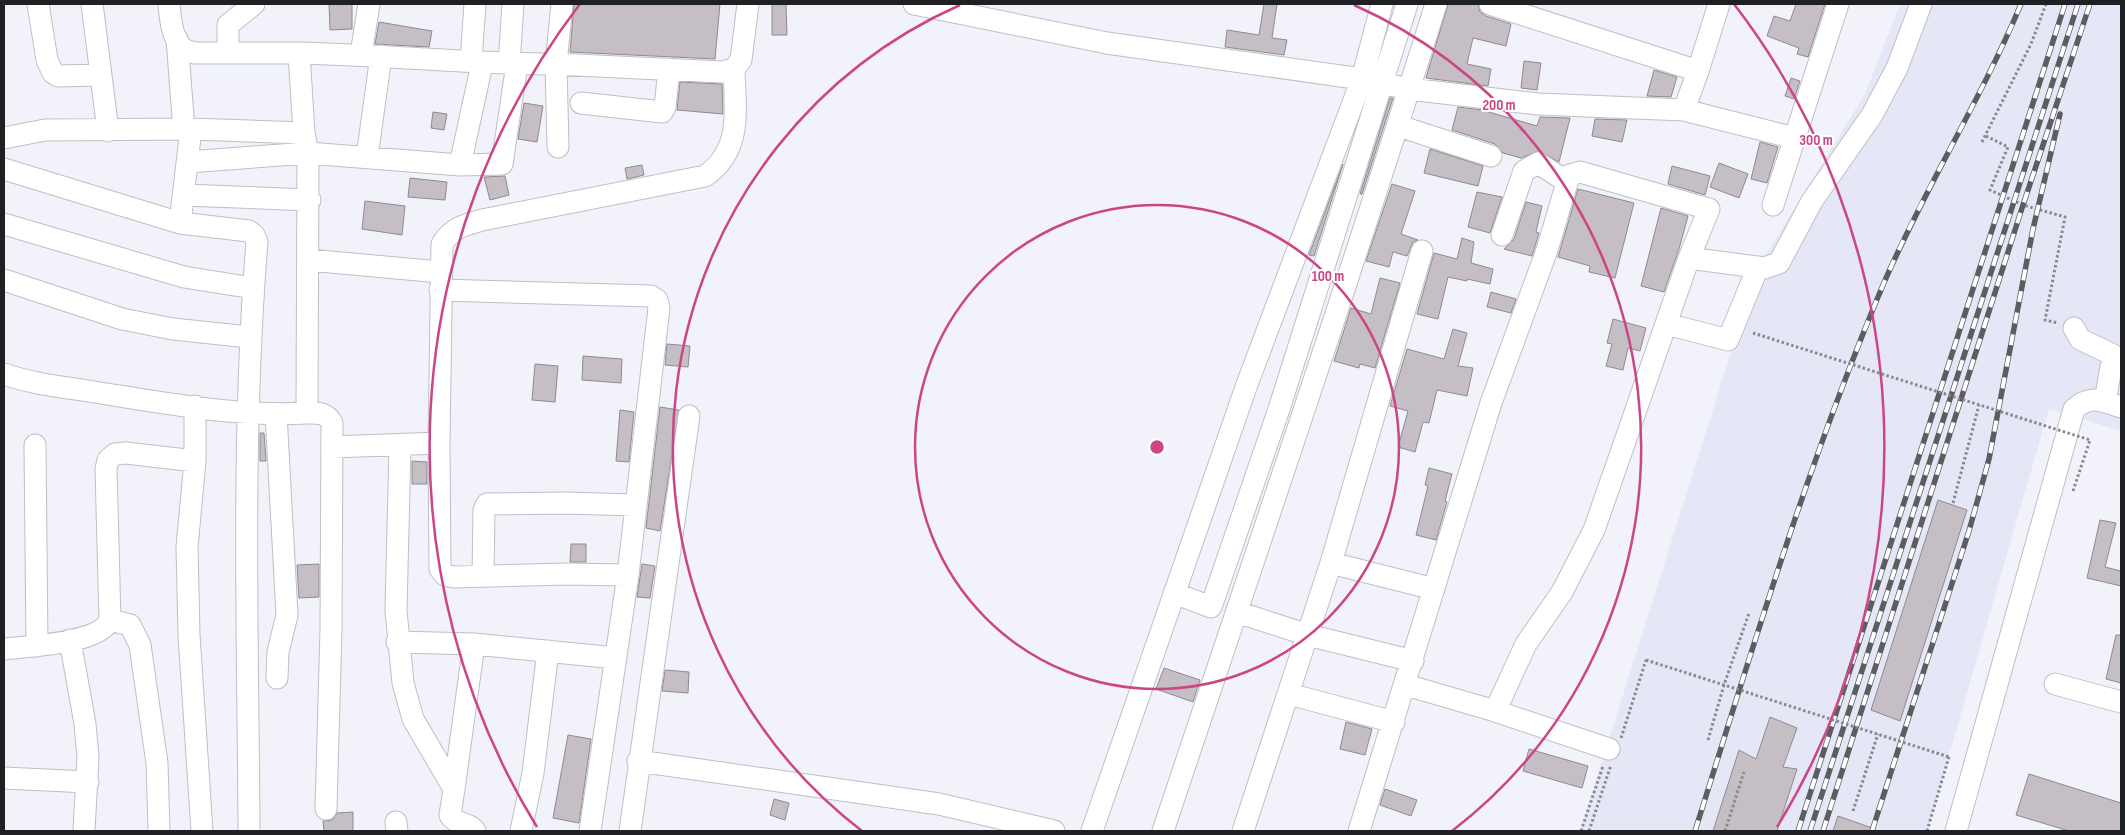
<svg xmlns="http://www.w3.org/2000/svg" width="2125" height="835" viewBox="0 0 2125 835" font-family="'Sofia Sans Condensed',sans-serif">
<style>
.built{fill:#e5e7f7}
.building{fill:#c5bfc5;stroke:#908a90}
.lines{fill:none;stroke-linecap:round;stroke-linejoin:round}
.minor-casing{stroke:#bebfc7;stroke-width:23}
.path{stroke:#88898f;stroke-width:3;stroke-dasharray:2.5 2.5;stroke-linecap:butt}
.minor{stroke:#fff;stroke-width:21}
.rail-casing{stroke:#5c5d61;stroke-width:5.5}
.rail{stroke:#fff;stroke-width:4;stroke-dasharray:11;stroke-linecap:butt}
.path-bridge{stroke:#88898f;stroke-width:3;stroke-dasharray:2.5 2.5;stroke-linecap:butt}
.ring{fill:none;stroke:#cc4685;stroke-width:2.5}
.centre{fill:#cc4685;stroke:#fff;stroke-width:2.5}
.ring-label{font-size:15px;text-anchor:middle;font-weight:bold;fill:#cc4685;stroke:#fff;stroke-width:4;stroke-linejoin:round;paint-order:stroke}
</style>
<rect width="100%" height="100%" fill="#f1f2fa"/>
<path class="built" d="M1900 4H2121V431L2049 409 1927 831H1580L1758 267 1865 94Z"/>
<path class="building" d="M329 4H352V29L330 30Z
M574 4H720L715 59 570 52Z
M772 4H786L787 35H772Z
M1264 4H1277L1272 38 1287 40 1284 55 1225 47 1227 30 1259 35Z
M1448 4H1478L1480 12 1486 16 1511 24 1506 46 1473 38 1467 64 1491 69 1488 86 1426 78Z
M1796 4H1825L1808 57 1797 54 1799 48 1767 36 1774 16 1790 21Z
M379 22 432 31 429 47 375 44Z
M1524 61 1541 63 1537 90 1521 88Z
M1654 70 1677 77 1671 97 1647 96Z
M1791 78 1800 81 1794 99 1785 96Z
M680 82 722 84 723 114 677 110Z
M1390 98H1393L1362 194H1360Z
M524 103 543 106 537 142 518 139Z
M1458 107 1482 110 1537 126 1540 117 1570 118 1559 162 1539 151 1521 158 1503 153 1495 144 1452 130Z
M433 112 447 114 444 130 431 128Z
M1595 119 1627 120 1622 142 1592 136Z
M1760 142 1778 147 1767 183 1751 179Z
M1430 149 1483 166 1478 186 1424 173Z
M1719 163 1748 174 1739 198 1710 187Z
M1343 164 1314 256 1309 255Z
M642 165 644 175 627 179 625 168Z
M1672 166 1710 176 1705 195 1668 184Z
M505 176 509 195 490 200 484 177Z
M410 178 447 182 445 200 408 197Z
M1392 184 1415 191 1401 234 1418 240 1413 242 1407 256 1393 252 1389 267 1366 261Z
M1578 189 1634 203 1615 278 1589 272 1590 266 1558 257Z
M1477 192 1502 197 1490 233 1468 227Z
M365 201 405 206 402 235 362 229Z
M1526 202 1542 206 1536 232 1539 233 1532 256 1504 249 1514 239Z
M1661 208 1688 216 1679 249 1664 292 1641 286Z
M1462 238 1474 242 1471 263 1493 269 1490 284 1467 279V281L1448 277 1438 319 1417 314 1434 253 1457 259Z
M1380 278 1400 283 1375 368 1360 364 1359 368 1334 361 1351 308 1371 314Z
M1491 292 1516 299 1511 313 1487 307Z
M1613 319 1646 328 1640 351 1628 348 1623 370 1606 366 1612 344 1607 343Z
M1453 329 1467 333 1458 366 1473 368 1467 396 1437 390 1429 423 1423 422 1415 452 1398 447 1408 411 1390 406 1407 349 1444 359Z
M667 344 690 346 688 367 665 365Z
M583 356 622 359 621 383 582 380Z
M535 364 558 366 555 402 532 400Z
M660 407 679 410 660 531 646 528Z
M620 410 634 412 629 462 616 461Z
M260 433H264L266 461H260Z
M412 461 427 462V484H412Z
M1429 468 1452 474 1445 501 1447 502 1436 540 1416 535 1428 486 1425 485Z
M1938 500 1967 510 1900 721 1871 710Z
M2100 520 2116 523 2105 567 2121 571V586L2087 578Z
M571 544H586V562H570Z
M319 564V597L299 598 297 565Z
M642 564 655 566 650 598 637 597Z
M2116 635H2121V683L2106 679Z
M1164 668 1200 680 1193 702 1156 689Z
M665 670 689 672 688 693 662 691Z
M1770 717 1797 728 1783 767 1797 769 1777 831H1713L1739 750 1756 759Z
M1346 722 1372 729 1365 755 1340 749Z
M568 735 591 739 579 823 553 818Z
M1529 749 1588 766 1582 788 1523 771Z
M2029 774 2121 803V831H2069L2016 815Z
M1385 789 1417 800 1411 816 1380 805Z
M774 799 789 803 785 820 770 815Z
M353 812V831H324L323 821 332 820 337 813Z
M1838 816 1875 829V831H1833Z"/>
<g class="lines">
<defs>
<path id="minor" d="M38 4 47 60 53 73 58 76 101 75
M92 4 108 131
M169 4C170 17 172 41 184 49 186 51 192 52 195 53H299L304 133 308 153 188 162
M562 4 556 64 722 72 734 69 741 60 748 4
M914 4 1107 43 1362 79 1409 89 1538 104 1684 110 1794 138
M1490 4 1698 71 1684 110
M177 39 184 130
M228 53V25L254 4
M299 53C385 55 470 64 556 64L558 147
M361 54 369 4
M471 61 475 4
M509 64 513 4
M1698 71 1719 4
M581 103 662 112 665 107 669 69
M1399 126 1491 156
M191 129 180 223 249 231 254 235 257 242C241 438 248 635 249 831
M4 138 45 130 191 129 304 133
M367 157 381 56
M460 165 482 64
M4 169 180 223
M184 195 310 200
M1773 205 1838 4
M4 224 184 277 253 288
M1689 258 1764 268 1779 263 1812 201 1872 115 1897 68 1921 4
M309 260 440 272
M4 280 122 319 173 329 249 337
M440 290 651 296 657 300 659 308 628 575 590 831
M1667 324 1728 340 1758 267
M2074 328 2080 339 2113 355 2105 402
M4 374C32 384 64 387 94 392 164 403 236 417 307 413
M195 406V461L187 547 189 635 202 831
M276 414 287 615 278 652 277 678
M35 445 37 646
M400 445 396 611 403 683 413 719 454 789 450 815C456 825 469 822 475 831
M332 447 439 443
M1331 563 1434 589
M628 575 566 574 454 577 445 575 440 569 439 443 442 244C452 228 464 225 482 220L705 176C743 150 735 110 734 69
M483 576 484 510 487 504 566 503 635 505
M1174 593 1211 607 1279 409 1407 4
M1237 612 1308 635 1413 661
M110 620 130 625 140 645 157 763 159 831
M70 640 85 724 88 757 84 831
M397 642 474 644 616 658
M4 649C29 646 99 644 110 620L106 469 108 460 115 454 126 453 195 461
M2055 684 2121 702
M1406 685 1492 710 1497 707 1526 644 1562 592 1594 530 1689 258 1709 209 1580 172 1561 178 1538 163 1524 171 1502 235
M1289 694 1394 722
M1492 710 1609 749
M638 761 939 804 1054 831
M4 778 88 782
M454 789 474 644
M326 809 331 629 332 423C326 412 318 413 307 413L308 153 460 165 502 164 517 64
M396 822 397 831
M521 831 533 773 548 651
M630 831 689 416
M1092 831 1246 387 1362 79 1382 4
M1163 831C1255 556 1349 281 1436 4
M1243 831 1331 563 1422 251
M1359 831 1491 403 1547 250 1569 176
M1956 831 2074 409C2092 394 2101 401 2121 407"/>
</defs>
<use href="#minor" class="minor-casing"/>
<path class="path" d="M1986 136 2008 147 1990 190 2023 205 2065 217 2045 320 2058 323
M1982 142 2031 44 2046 4
M2073 491 2090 440
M1953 503 1979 405
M1621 738 1646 660
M1708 740 1724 685 1749 613
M1853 811 1878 734
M1581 831 1603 766
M1589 831 1611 765
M1725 831 1744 772
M1927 831 1949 757"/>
<use href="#minor" class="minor"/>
<defs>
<path id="rail" d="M1695 831C1753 647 1808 463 1883 285 1924 189 1981 100 2021 4
M1798 831 2065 4
M1810 831 2078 4
M1823 831 2023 205 2090 4
M1872 831 1969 531 1989 459 2033 229 2060 114"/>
</defs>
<use href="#rail" class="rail-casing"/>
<use href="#rail" class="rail"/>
<path class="path-bridge" d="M1753 333 2090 440
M1646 660 1949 757"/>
</g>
<g class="ring">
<circle cx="1157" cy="447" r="242"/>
<path d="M862 831A484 484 0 0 1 960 5M1354 5A484 484 0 0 1 1452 831"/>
<path d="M537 827A727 727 0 0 1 580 4M1734 4A727 727 0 0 1 1777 827"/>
</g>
<circle cx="1157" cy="447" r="8" class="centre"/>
<g class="ring-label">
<text x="1499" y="110">200 m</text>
<text x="1816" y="145">300 m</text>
<text x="1328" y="281">100 m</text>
</g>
<rect width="2125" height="835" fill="none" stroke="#1f2023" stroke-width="10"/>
</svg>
